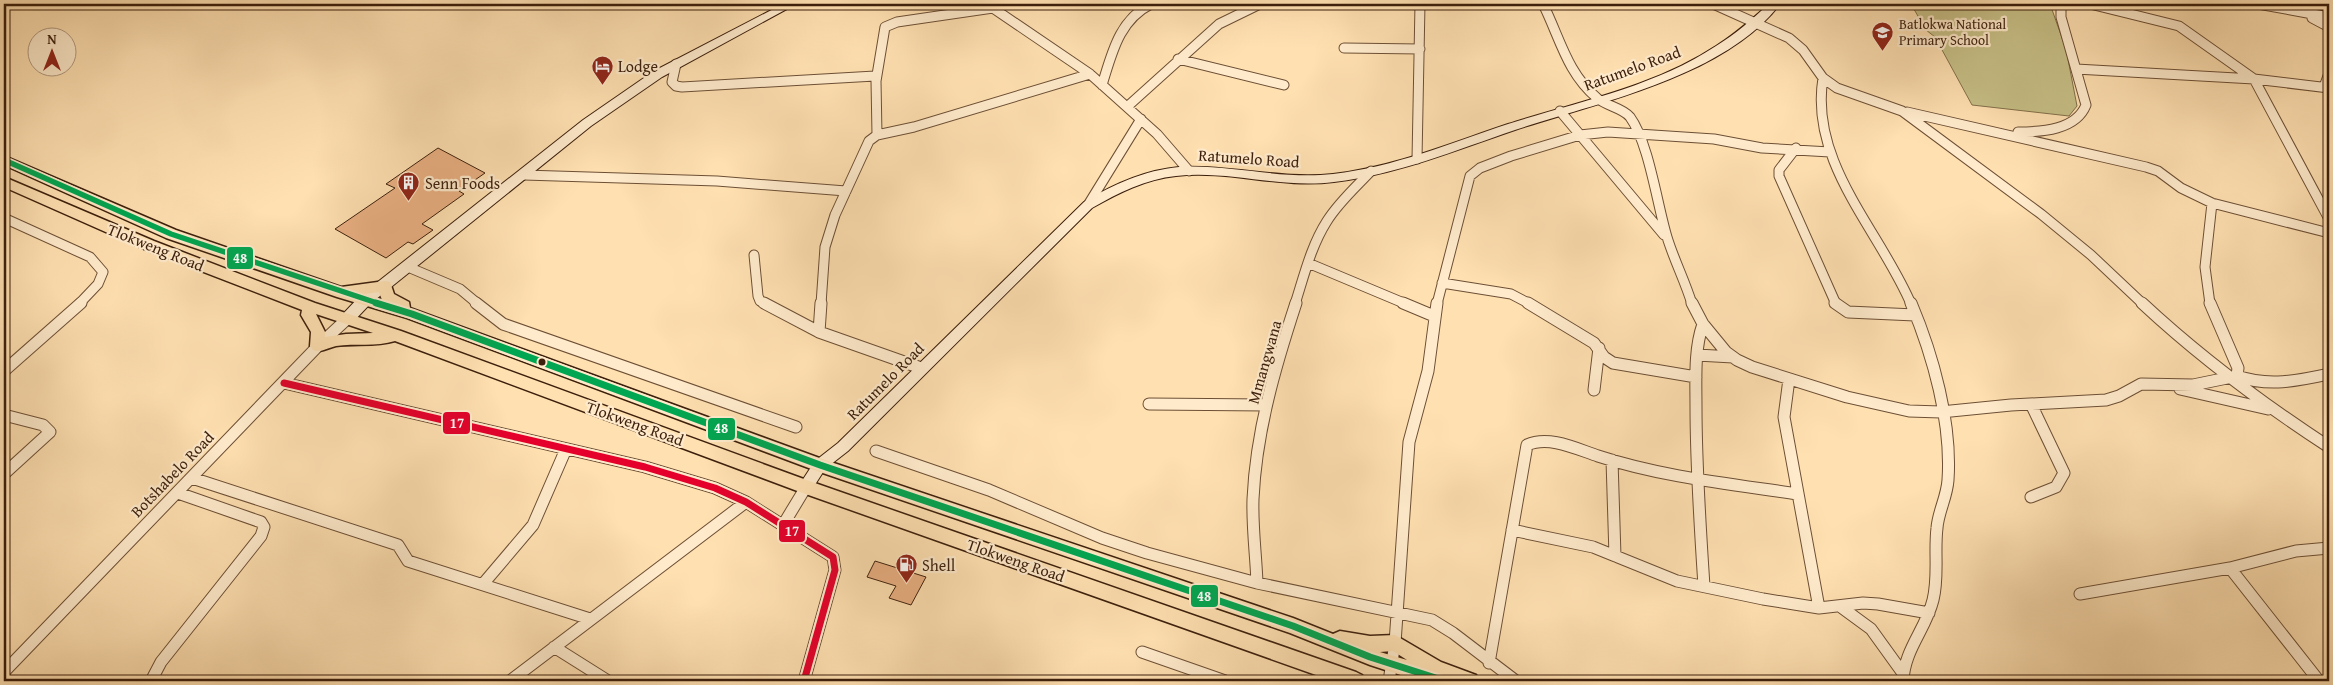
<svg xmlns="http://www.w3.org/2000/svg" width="2333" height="685" viewBox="0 0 2333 685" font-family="'Gentium Book Plus',serif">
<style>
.green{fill:#c7c087;stroke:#82704a}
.building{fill:#eab083;stroke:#3c1f0c}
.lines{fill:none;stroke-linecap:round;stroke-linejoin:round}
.street-far1-casing{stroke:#6d4f35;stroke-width:11}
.street-casing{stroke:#6d4f35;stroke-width:13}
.secondary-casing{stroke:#3c1f0c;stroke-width:2}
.primary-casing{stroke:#3c1f0c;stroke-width:3}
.street-far1{stroke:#ffebcc;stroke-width:9}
.street{stroke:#ffebcc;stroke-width:11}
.secondary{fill:#ffebcc;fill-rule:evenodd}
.primary{fill:#ffe0b1;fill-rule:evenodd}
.bus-1-far1-casing{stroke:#ffebcc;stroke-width:9}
.bus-1-casing{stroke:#ffebcc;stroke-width:11}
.bus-2-casing{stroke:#ffebcc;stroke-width:11}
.bus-1-far1{stroke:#00a651;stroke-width:5.5}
.bus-1{stroke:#00a651;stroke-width:7}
.bus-2{stroke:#e4002b;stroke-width:7}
.bus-dot{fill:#3c1f0c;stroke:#ffebcc;stroke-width:2}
.labels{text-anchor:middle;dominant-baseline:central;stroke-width:4.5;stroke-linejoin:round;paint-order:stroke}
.far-poi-label{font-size:14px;fill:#3c1f0c;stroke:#ffebcc;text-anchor:start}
.poi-label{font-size:16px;fill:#3c1f0c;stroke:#ffebcc;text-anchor:start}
.street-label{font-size:16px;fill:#3c1f0c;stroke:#ffebcc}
.line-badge{stroke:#ffebcc;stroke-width:2}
.badge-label{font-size:14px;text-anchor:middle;font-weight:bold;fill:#fff}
</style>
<rect width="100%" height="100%" fill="#ffe0b1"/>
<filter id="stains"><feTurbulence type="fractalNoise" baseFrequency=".004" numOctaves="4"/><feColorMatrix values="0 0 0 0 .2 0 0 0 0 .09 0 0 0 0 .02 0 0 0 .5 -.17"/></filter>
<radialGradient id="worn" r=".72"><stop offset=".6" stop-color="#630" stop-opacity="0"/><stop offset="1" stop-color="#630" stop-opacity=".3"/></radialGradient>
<path class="green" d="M1911 4H2050L2066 49 2077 106 2069 116 1972 105 1935 37 1926 30Z"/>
<path class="building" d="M438 148 485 173 459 191 464 194 422 224 433 230 413 244 408 242 386 258 335 229 395 188 386 184Z
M875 561 926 577 911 605 889 598 896 586 867 577Z"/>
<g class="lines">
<defs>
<path id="street-far1" d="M987 4 1090 74 1157 134 1189 171
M1543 4C1560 38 1567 73 1597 98 1606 106 1623 108 1630 117 1649 143 1657 204 1667 237 1674 260 1685 281 1692 304
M1713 4 1789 38 1803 50 1823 78 1837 88 1902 111 2041 214 2091 255 2143 304
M2090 4 2179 26 2254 79 2329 219
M2258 4 2329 17
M2312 18 2329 27
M1344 48 1420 49
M1178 59 1284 85
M676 64 672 82 676 86 682 87 875 76
M2076 69 2254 79 2329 88
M1823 78C1809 163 1880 231 1911 304
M1102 85C1112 53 1119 20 1151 4
M2324 87 2329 73
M1128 106 1219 24 1260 4
M1560 111 1664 235
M1907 112 2146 167 2158 171 2181 188 2212 203 2329 233
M2018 132C2042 132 2076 130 2086 105L2061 17V4
M877 135 876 81 885 27 897 22 993 8
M1796 148 1779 170V176L1836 304
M1417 159 1420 4
M524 175 717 181 846 191
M1088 205 1141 119
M4 218 90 257 103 272 98 284 79 304
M754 255 758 296 760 301 766 304
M1308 263 1406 304
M408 267 460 289 478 304
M1442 283 1511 294 1530 304
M821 304 825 247 835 215 869 141 877 135 914 127 1090 74
M1295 304C1304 276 1311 246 1327 221 1339 202 1356 187 1371 171
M1437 304 1470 176 1480 168 1511 156 1580 135 1608 132 1714 139 1762 148 1830 152
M2210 304 2205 267 2212 203"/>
<path id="street" d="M476 303 503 324 796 427
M764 303 819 332
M821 303 819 332 921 368
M1403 303 1434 316
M1528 303 1594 343 1604 357 1613 363 1696 377
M1692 303 1703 324 1726 352 1737 360 1752 367 1847 397 1909 411 1941 412 2011 405 2106 400 2119 396 2141 384 2193 385 2237 376 2238 368 2210 303
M1835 303 1848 312 1915 315
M2142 303C2200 357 2263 404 2329 447
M1703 324C1694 349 1696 380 1696 407 1696 467 1700 526 1704 586
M1697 355 1733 357
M4 371 81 303
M2237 376C2268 387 2297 381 2329 374
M1789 379 1784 417 1819 608
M284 383 645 467 715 488 746 502 833 557 835 570 804 681
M2180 389 2268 409
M1594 390 1599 348
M1149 404 1266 405
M2031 404 2064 473 2056 487 2031 497
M4 415 43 425 50 432 4 474
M876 451 989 490 1102 538 1147 553 1257 583 1432 620 1453 633 1516 681
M1612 460 1615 556
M192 478 398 545 408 561 590 619
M783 525 806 487
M1512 530 1593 547 1677 581 1763 599 1819 608 1863 603 1878 604 1929 613
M2230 568 2319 681
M1257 583C1256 555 1252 527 1253 499 1256 432 1275 367 1296 303
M483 584 533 525 566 449
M2080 594 2230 568 2296 551 2329 548
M1841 607 1871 629 1902 672
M554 647 608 681
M1142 652 1225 681
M1489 663 1527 445C1549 435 1577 449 1598 456 1662 477 1731 484 1798 494
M4 672 318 346 347 319
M151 681 161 662 261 536 264 527 261 522 178 493
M510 681 746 502
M1389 681 1395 643 1409 442 1428 371 1437 303
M1903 681C1904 650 1926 629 1933 600 1939 576 1934 552 1937 528 1938 512 1947 497 1948 480 1952 423 1933 355 1911 303"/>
<path id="secondary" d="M783 4H796L662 77 591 126 370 304 352 323H342L340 319 342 315 360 296 583 120 654 71Z
M1769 4H1780C1724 77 1599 102 1515 130 1456 150 1396 175 1334 182 1281 189 1229 170 1176 176 1146 179 1118 193 1092 208L848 451 825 469 811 491 806 493 801 491 798 487 815 461 838 443 1084 202C1112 185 1145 170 1179 167 1230 164 1281 180 1333 174 1394 167 1451 143 1508 124 1577 102 1654 87 1716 46 1736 34 1752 19 1769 4Z"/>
<path id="primary" d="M4 156 176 230 341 287 385 281 390 282 394 294 409 302 410 308 825 460 1293 618 1333 634 1340 631 1370 636 1395 635 1441 662 1476 675 1479 681H1419L1370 665 1290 633 814 470 407 318 337 297 166 238 4 165ZM379 292 382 300 364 294ZM1393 651 1407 660 1380 652Z
M4 177 154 241 315 303 401 331 812 482 1356 672 1362 675 1365 681H1333L800 492 395 341C376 347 355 343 336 346 327 348 321 353 313 350L310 346 311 332 301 315 302 310 144 249 4 187ZM316 314 373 333 346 334 325 337V332Z"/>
</defs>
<use href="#street-far1" class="street-far1-casing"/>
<use href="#street" class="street-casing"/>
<use href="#secondary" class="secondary-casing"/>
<use href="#primary" class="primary-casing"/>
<use href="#street-far1" class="street-far1"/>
<use href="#street" class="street"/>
<use href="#secondary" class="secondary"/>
<use href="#primary" class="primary"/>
<defs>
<path id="bus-1-far1" d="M4 160 171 234 380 304"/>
<path id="bus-1" d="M376 303 412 314 820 465 1293 626 1370 657 1445 681"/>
<path id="bus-2" d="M284 383 645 467 715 488 746 502 833 557 835 570 804 681"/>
</defs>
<use href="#bus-1-far1" class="bus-1-far1-casing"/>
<use href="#bus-1" class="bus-1-casing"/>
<use href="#bus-2" class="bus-2-casing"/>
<use href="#bus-1-far1" class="bus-1-far1"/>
<use href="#bus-1" class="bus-1"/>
<use href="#bus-2" class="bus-2"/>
</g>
<defs>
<symbol id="school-pin" viewBox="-11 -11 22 30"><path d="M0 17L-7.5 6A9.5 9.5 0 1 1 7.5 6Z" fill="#8f2418" stroke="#ffebcc"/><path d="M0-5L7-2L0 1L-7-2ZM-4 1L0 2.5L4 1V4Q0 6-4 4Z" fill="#fff"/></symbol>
<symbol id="hotel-pin" viewBox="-11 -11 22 30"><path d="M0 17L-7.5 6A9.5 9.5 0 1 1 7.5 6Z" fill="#8f2418" stroke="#ffebcc"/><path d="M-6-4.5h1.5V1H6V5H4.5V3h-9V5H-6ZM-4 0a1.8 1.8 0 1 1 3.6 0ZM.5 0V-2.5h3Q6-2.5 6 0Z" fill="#fff"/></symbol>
<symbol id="building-pin" viewBox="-11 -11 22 30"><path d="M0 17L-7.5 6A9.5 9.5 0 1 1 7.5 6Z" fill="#8f2418" stroke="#ffebcc"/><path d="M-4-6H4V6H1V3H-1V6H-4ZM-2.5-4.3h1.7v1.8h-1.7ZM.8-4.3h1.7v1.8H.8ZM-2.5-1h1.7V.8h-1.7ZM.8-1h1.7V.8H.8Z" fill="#fff"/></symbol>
<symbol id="fuel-pin" viewBox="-11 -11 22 30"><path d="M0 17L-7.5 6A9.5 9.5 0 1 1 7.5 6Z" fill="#8f2418" stroke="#ffebcc"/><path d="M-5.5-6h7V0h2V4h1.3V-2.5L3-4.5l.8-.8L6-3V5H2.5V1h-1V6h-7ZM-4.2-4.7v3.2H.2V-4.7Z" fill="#fff"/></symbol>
</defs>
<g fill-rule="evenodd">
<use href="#school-pin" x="1870" y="20" width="25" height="34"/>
<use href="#hotel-pin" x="590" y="54" width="25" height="34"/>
<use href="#building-pin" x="396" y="170" width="25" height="34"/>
<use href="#fuel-pin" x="894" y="552" width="25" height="34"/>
</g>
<circle class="bus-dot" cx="542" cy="362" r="4.5"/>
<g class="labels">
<g class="far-poi-label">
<text x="1899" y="24">Batlokwa National<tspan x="1899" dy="16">Primary School</tspan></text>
</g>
<g class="poi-label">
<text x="618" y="66">Lodge</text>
<text x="425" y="183">Senn Foods</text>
<text x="922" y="565">Shell</text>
</g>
<g class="street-label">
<text transform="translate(1632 68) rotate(-20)">Ratumelo Road</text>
<text transform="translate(1249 158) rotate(4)">Ratumelo Road</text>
<text transform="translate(156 247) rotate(22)">Tlokweng Road</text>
<text transform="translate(1264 362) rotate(-74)">Mmangwana</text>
<text transform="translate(885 381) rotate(-45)">Ratumelo Road</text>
<text transform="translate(635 423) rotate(20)">Tlokweng Road</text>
<text transform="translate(172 474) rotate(-46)">Botshabelo Road</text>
<text transform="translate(1016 560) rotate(19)">Tlokweng Road</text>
</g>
</g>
<g class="line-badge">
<rect x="226" y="246" width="28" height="24" rx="5" fill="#00a651"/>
<rect x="442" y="411" width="29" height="24" rx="5" fill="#e4002b"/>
<rect x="707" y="417" width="29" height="24" rx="5" fill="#00a651"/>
<rect x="778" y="519" width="28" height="24" rx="5" fill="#e4002b"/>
<rect x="1190" y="584" width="29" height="24" rx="5" fill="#00a651"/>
</g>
<g class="badge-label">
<text x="240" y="263">48</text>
<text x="457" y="428">17</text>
<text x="721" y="433">48</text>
<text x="792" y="536">17</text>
<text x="1204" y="601">48</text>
</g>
<rect width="2333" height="685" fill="none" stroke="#ffe0b1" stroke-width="20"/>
<rect x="5" y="5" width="2323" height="675" fill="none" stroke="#3c1f0c" stroke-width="2.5"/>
<rect x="10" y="10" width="2313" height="665" fill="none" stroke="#3c1f0c"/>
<g transform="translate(52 52)"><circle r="24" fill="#ffebcc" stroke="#b1997f"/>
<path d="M0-4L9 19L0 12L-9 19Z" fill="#8f2418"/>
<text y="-8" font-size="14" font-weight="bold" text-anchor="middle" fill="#3c1f0c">N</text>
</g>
<rect width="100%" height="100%" filter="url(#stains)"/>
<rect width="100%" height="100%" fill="url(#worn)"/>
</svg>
